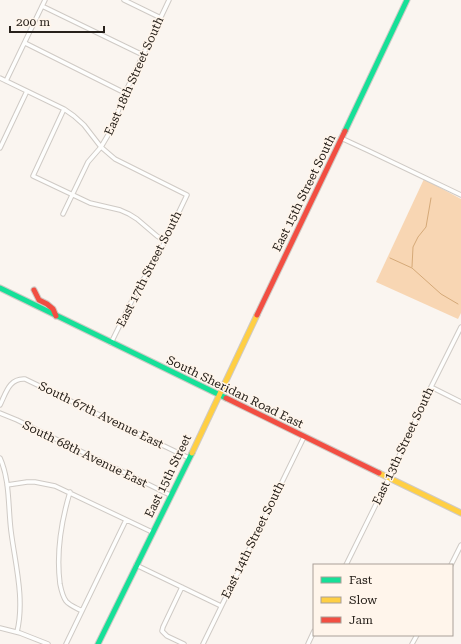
<svg xmlns="http://www.w3.org/2000/svg" width="461" height="644" viewBox="0 0 461 644" font-family="'Roboto Serif',serif">
<style>
.green{fill:#f8d6b3}
.lines{fill:none;stroke-linecap:round;stroke-linejoin:round}
.stream{stroke:#d5a978;stroke-width:1}
.street-casing{stroke:#cfcac5;stroke-width:5.5}
.fast-casing{stroke:#cfcac5;stroke-width:7}
.slow-casing{stroke:#cfcac5;stroke-width:7}
.jam-casing{stroke:#cfcac5;stroke-width:7}
.street{stroke:#fefefd;stroke-width:3.5}
.fast{stroke:#16e098;stroke-width:5}
.slow{stroke:#ffcf43;stroke-width:5}
.jam{stroke:#f24e42;stroke-width:5}
.labels{text-anchor:middle;dominant-baseline:central;stroke-width:3;stroke-linejoin:round;paint-order:stroke}
.street-label{font-size:12px;fill:#27211b;stroke:#fff5eb}
</style>
<rect width="100%" height="100%" fill="#faf5f0"/>
<path class="green" d="M424 179 461 199V313L458 319 376 282Z"/>
<g class="lines">
<path class="stream" d="M390 258 412 268 441 294 458 304
M412 267 413 247 418 237 426 227 431 198"/>
<defs>
<path id="street" d="M124 0 161 18
M42 6 143 55
M25 43 125 93
M0 78 64 109 74 116 84 125 101 147 115 159 187 195 154 264 140 284 111 343
M6 81 45 0
M64 109 33 176 90 203 120 210 129 214 137 219 157 236 165 241
M341 138 369 151 461 195
M0 148 27 91
M63 214 88 162 101 147 111 130 125 93 169 0
M431 387 461 402
M0 405C6 393 9 378 25 379L189 458
M0 413 17 420 170 495
M0 458C10 480 8 507 11 531 15 563 25 599 17 632
M7 485 27 482H35L55 486 152 532
M70 492C61 522 56 553 60 584 61 589 63 597 66 601 70 606 77 608 82 611
M136 565 221 606
M346 565 389 478 426 397 461 327
M451 565 461 545
M182 587 163 627 162 631 167 636 184 644
M0 628 20 633 48 644
M66 644 126 520
M203 644 304 437
M308 644 314 631
M412 644 417 635"/>
<path id="fast" d="M345 131 407 0
M0 288 226 398
M98 644 192 453"/>
<path id="slow" d="M192 453 257 315
M379 473 461 513"/>
<path id="jam" d="M34 290 39 300 47 304 53 309 56 316
M257 315 345 131
M226 398 379 473"/>
</defs>
<use href="#street" class="street-casing"/>
<use href="#fast" class="fast-casing"/>
<use href="#slow" class="slow-casing"/>
<use href="#jam" class="jam-casing"/>
<use href="#street" class="street"/>
<use href="#fast" class="fast"/>
<use href="#slow" class="slow"/>
<use href="#jam" class="jam"/>
</g>
<g class="labels">
<g class="street-label">
<text transform="translate(134 76) rotate(-66)">East 18th Street South</text>
<text transform="translate(304 193) rotate(-64)">East 15th Street South</text>
<text transform="translate(149 269) rotate(-63)">East 17th Street South</text>
<text transform="translate(235 392) rotate(26)">South Sheridan Road East</text>
<text transform="translate(101 415) rotate(26)">South 67th Avenue East</text>
<text transform="translate(403 446) rotate(-65)">East 13th Street South</text>
<text transform="translate(85 454) rotate(26)">South 68th Avenue East</text>
<text transform="translate(168 476) rotate(-64)">East 15th Street</text>
<text transform="translate(253 540) rotate(-64)">East 14th Street South</text>
</g>
</g>
<rect x="313" y="564" width="140" height="72" fill="#fff5eb" stroke="#a9a098"/>
<rect x="321" y="577" width="20" height="6" fill="#16e098" stroke="#a9a098"/>
<text x="349" y="584" font-size="12" fill="#27211b">Fast</text>
<rect x="321" y="597" width="20" height="6" fill="#ffcf43" stroke="#a9a098"/>
<text x="349" y="604" font-size="12" fill="#27211b">Slow</text>
<rect x="321" y="617" width="20" height="6" fill="#f24e42" stroke="#a9a098"/>
<text x="349" y="624" font-size="12" fill="#27211b">Jam</text>
<path d="M10 26v6h94v-6" fill="none" stroke="#27211b" stroke-width="2"/>
<text x="16" y="26" font-size="12" fill="#27211b" stroke="#fff5eb" stroke-width="3" paint-order="stroke">200 m</text>
</svg>
